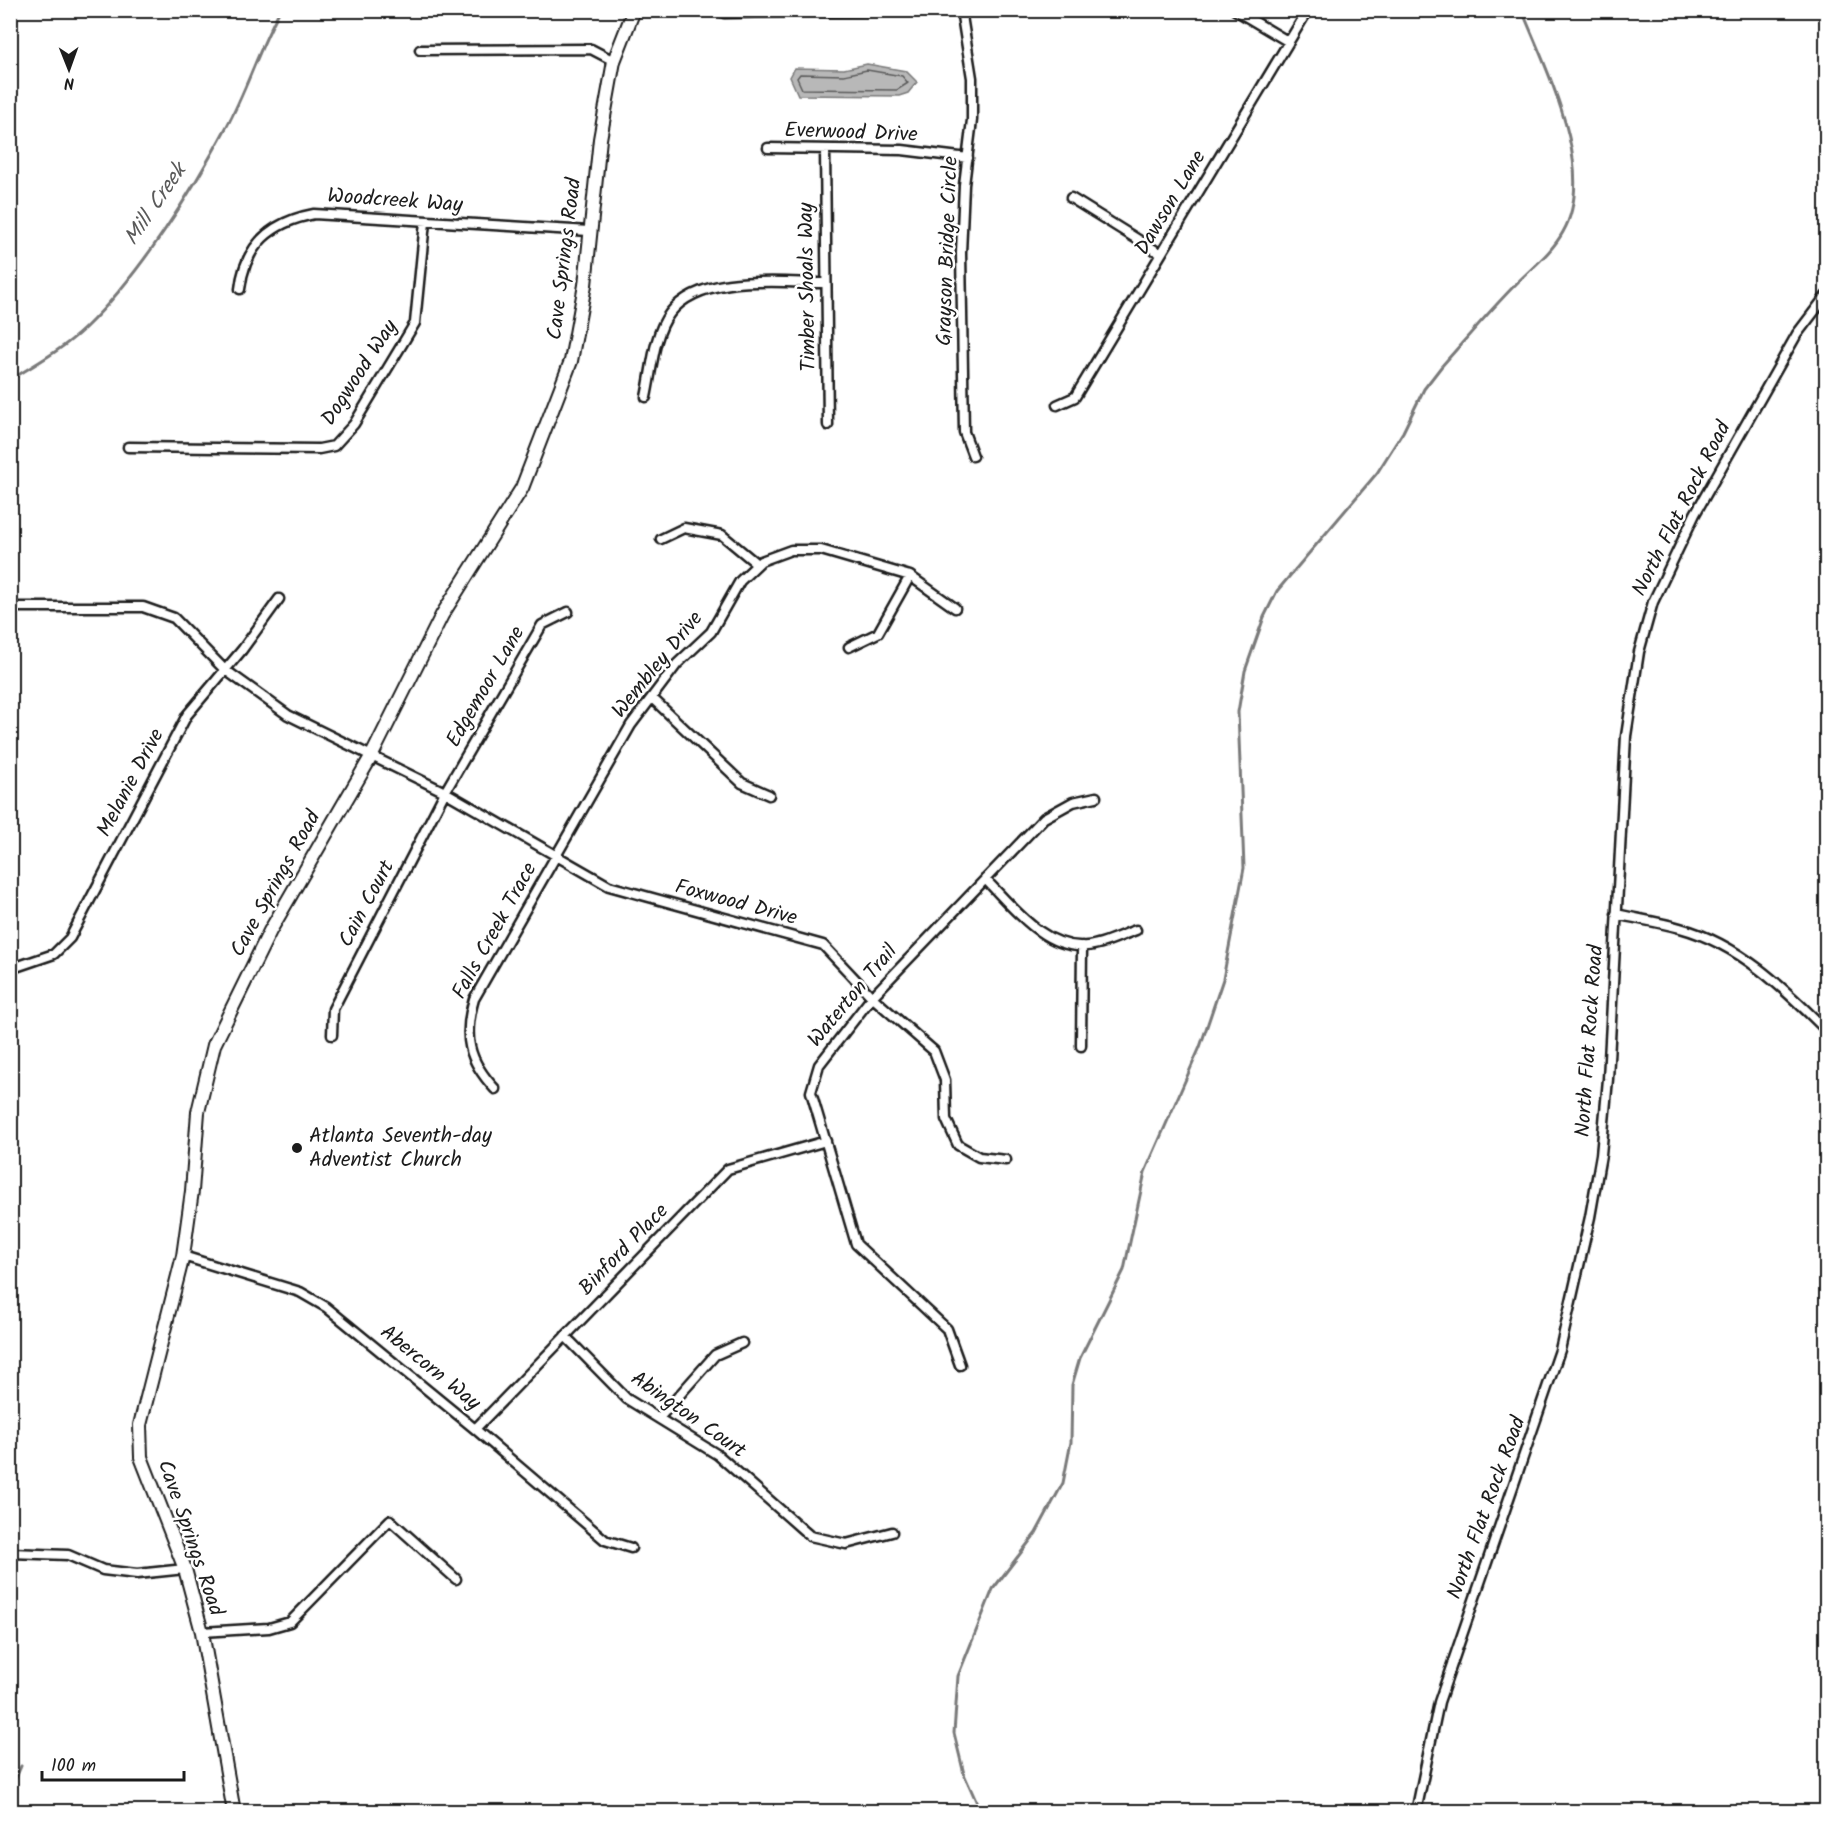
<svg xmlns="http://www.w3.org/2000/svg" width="1837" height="1822" viewBox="0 0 1837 1822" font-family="Kalam,sans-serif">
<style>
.water{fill:#b8b8b8;stroke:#7a7a7a;stroke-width:1.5}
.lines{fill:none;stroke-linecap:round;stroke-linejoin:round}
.shore{stroke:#5a5a5a;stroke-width:1.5}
.stream{stroke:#7a7a7a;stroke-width:3}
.street-casing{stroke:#1c1c1c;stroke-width:13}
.secondary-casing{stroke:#1c1c1c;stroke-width:16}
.street{stroke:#fff;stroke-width:8}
.secondary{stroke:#fff;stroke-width:12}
.poi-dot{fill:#1c1c1c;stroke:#fff;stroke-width:2}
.labels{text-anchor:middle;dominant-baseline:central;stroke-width:5;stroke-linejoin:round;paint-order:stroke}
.street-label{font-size:21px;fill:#1c1c1c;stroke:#fff}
.poi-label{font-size:21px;fill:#1c1c1c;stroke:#fff;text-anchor:start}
.water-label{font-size:22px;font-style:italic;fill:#5a5a5a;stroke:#fff}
</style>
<rect width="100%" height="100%" fill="#fff"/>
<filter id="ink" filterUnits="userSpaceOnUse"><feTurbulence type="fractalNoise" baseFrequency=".0167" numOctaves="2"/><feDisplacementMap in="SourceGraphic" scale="12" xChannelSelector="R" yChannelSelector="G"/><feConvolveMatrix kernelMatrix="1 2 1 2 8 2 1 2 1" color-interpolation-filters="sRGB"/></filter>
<g filter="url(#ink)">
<path class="water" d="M867 64 906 71 917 82 908 93 899 96 798 95 790 77 795 68 844 69Z"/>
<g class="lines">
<path class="shore" d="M867 70 902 76 908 83 897 90 802 89 797 78 800 74 844 75Z"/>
<path class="stream" d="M10 380C36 364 63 349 85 328 139 276 192 192 227 126 247 89 259 48 280 10
M10 1792 21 1766
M981 1812 964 1774 954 1733 958 1676 993 1589 1036 1533 1063 1483 1071 1442 1072 1385 1080 1358 1124 1270 1145 1172 1200 1047 1223 979 1244 868 1238 712 1245 671 1264 617 1277 591 1377 473 1403 432 1424 389 1441 367C1466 339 1491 309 1518 282 1534 266 1552 252 1563 232 1598 171 1546 70 1522 10"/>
<defs>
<path id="street" d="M961 10 972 78V120L964 185 961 253 964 432 973 456
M1235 10 1289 42
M724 13 913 10
M420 50 591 49 614 61
M768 148 902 150 968 158
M825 149 828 425
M1071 198 1161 254
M240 289C245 244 272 222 314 214L589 231
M646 397C652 371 653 335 670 313 702 272 779 283 826 283
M1057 405 1075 397 1308 10
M128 447 319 449 334 446 354 424 415 323 425 222
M661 539 684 528 722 535 757 564
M10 607H143L174 618 224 669 288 715 445 792 609 886 823 945 872 997 934 1051 945 1080 946 1119 958 1145 979 1157 1006 1160
M849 647 878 633 910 576
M652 698 742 783 769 795
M985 879C1012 906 1044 950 1087 946 1103 945 1121 935 1136 930
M1616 914C1637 919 1659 922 1680 928 1739 944 1784 988 1826 1030
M10 969 54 954 70 938 187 715 242 650 279 599
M332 1035 333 1009 445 792 542 625 568 612
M1081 1046 1082 946
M495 1089C468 1060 463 1037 474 999L631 725 677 664 711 632 740 581 761 561 791 550H821L910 576 955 608
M183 1256 300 1292 326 1307 475 1429 605 1540 631 1548
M565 1336 627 1399 718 1455 810 1536 846 1544 892 1532
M960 1365 947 1329 856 1244 811 1092 819 1065 872 997 1044 818 1073 802 1096 797
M659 1418 715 1355 742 1343
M475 1429 728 1169 826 1141
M10 1553 68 1555 103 1570 137 1574 185 1569
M202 1632 269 1628 290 1622 390 1520 456 1579
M1416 1812 1439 1702 1560 1350 1590 1217 1601 1155 1608 1079 1626 736 1639 652 1653 602 1695 514 1797 334 1826 296"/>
<path id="secondary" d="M234 1812 202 1632 185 1569 141 1457 140 1425 183 1256 192 1191 198 1112 214 1045 270 931 372 755 442 615 522 488 571 361 585 285 600 139 614 61 634 10"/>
</defs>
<use href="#street" class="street-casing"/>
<use href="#secondary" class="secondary-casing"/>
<use href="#street" class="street"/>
<use href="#secondary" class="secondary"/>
</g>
</g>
<circle class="poi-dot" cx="297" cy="1148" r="6"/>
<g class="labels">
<g class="street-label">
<text transform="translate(851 133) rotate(2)">Everwood Drive</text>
<text transform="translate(395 201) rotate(4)">Woodcreek Way</text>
<text transform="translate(1171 203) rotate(-59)">Dawson Lane</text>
<text transform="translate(948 251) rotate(-88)">Grayson Bridge Circle</text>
<text transform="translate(565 259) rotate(-83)">Cave Springs Road</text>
<text transform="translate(808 287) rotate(-91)">Timber Shoals Way</text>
<text transform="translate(360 373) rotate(-57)">Dogwood Way</text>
<text transform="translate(1682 509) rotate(-63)">North Flat Rock Road</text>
<text transform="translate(658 665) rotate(-51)">Wembley Drive</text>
<text transform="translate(486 687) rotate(-60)">Edgemoor Lane</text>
<text transform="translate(131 783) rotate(-62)">Melanie Drive</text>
<text transform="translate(276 884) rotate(-61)">Cave Springs Road</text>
<text transform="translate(736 903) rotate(15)">Foxwood Drive</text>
<text transform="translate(367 904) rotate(-62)">Cain Court</text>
<text transform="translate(495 931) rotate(-61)">Falls Creek Trace</text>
<text transform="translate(853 996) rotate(-50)">Waterton Trail</text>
<text transform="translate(1590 1041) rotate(-86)">North Flat Rock Road</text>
<text transform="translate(624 1250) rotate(-46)">Binford Place</text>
<text transform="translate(430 1368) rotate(39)">Abercorn Way</text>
<text transform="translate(688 1415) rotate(35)">Abington Court</text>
<text transform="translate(1487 1508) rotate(-70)">North Flat Rock Road</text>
<text transform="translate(190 1538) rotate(71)">Cave Springs Road</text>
</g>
<g class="poi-label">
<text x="309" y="1136">Atlanta Seventh-day<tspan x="309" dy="24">Adventist Church</tspan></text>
</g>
<g class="water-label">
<text transform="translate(156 205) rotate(-56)">Mill Creek</text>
</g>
</g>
<rect width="1837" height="1822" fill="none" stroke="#fff" stroke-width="36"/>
<rect x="18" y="18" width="1801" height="1786" fill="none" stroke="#1c1c1c" stroke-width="2" filter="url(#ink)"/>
<g transform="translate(69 69) rotate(179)" stroke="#ffffff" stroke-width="4.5" paint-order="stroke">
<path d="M0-4.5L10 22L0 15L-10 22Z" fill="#1c1c1c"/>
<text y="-9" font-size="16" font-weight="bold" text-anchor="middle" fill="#1c1c1c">N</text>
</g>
<path d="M42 1771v9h142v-9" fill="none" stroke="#1c1c1c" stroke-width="3"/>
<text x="51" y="1771" font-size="18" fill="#1c1c1c" stroke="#ffffff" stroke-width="4.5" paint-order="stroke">100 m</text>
</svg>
